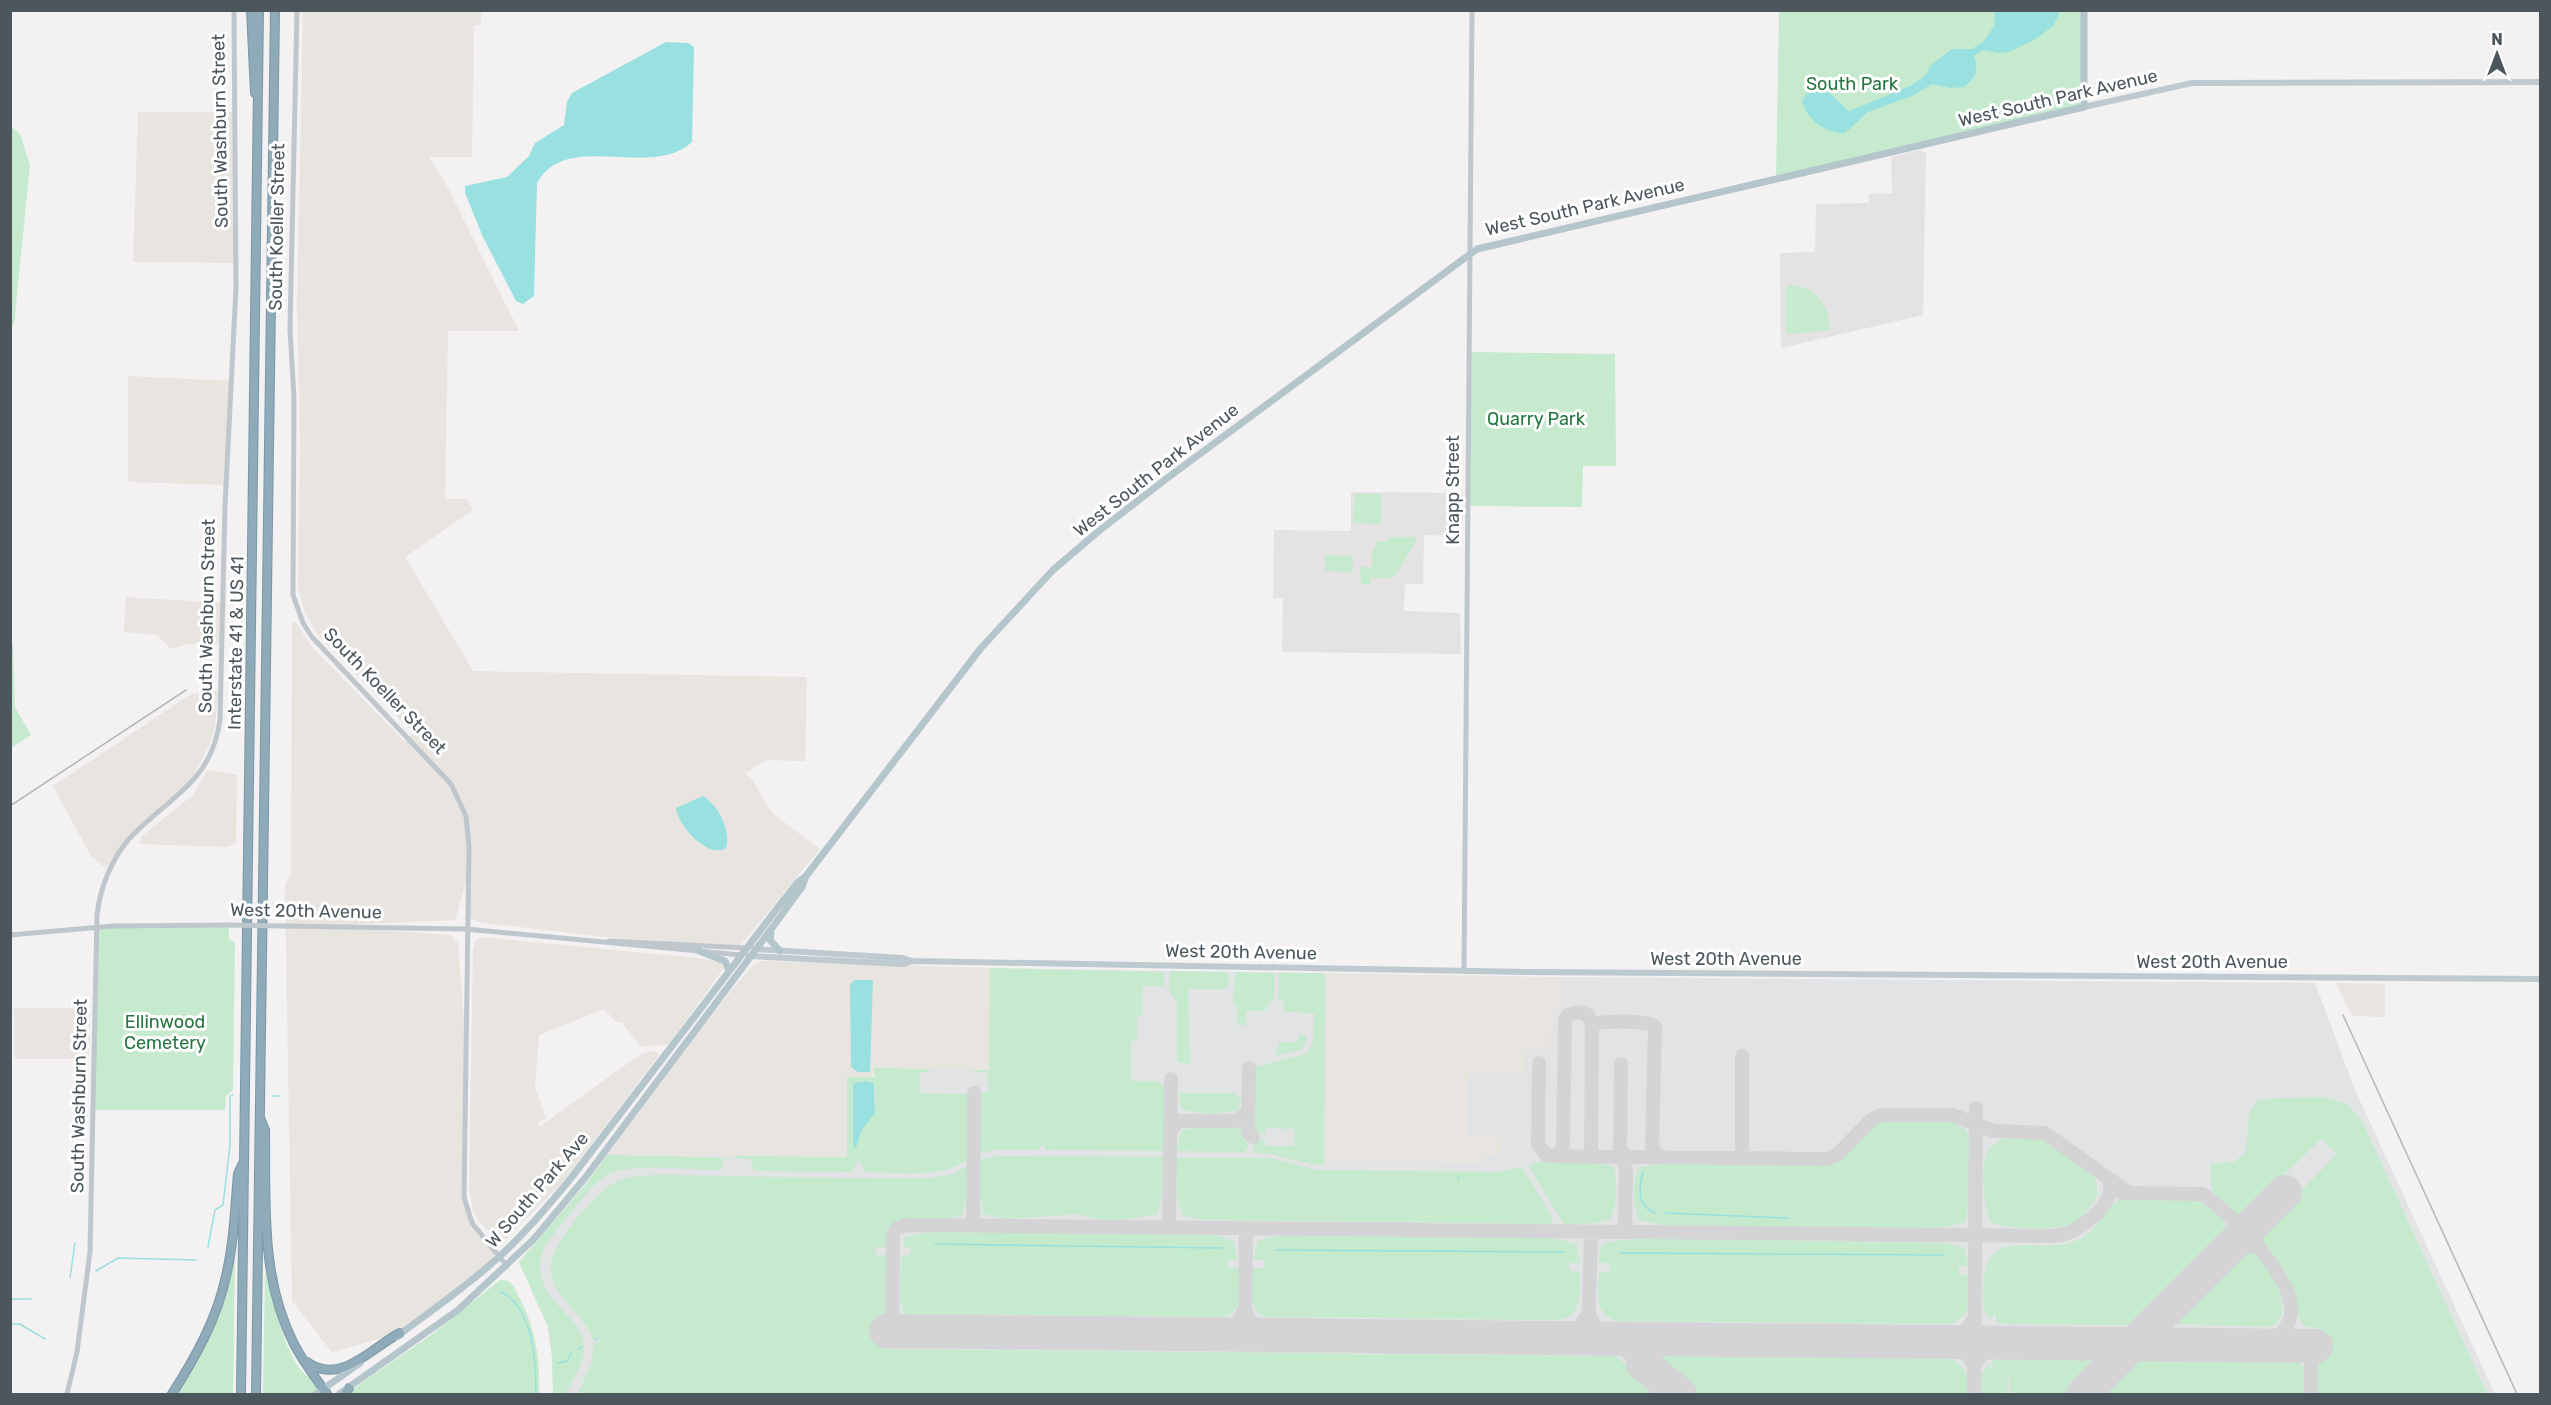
<svg xmlns="http://www.w3.org/2000/svg" width="2551" height="1405" viewBox="0 0 2551 1405" font-family="Rubik,sans-serif">
<style>
.commercial{fill:#e8e4df}
.education{fill:#e4e2e3}
.airport{fill:#e1e3e5}
.green{fill:#c6eacd;fill-rule:evenodd}
.water{fill:#99e0e1}
.lines{fill:none;stroke-linecap:round;stroke-linejoin:round}
.stream{stroke:#99e0e1;stroke-width:1.5}
.taxiway{stroke:#d4d4d6;stroke-width:14}
.runway{stroke:#d4d4d6;stroke-width:34}
.motorway-casing{stroke:#7b97a5;stroke-width:10}
.tertiary{stroke:#bfc7cc;stroke-width:5}
.secondary{stroke:#bfcad0;stroke-width:6}
.primary{stroke:#b5c5cc;stroke-width:7}
.motorway{stroke:#8fabb9;stroke-width:8}
.rail{stroke:#b4b8ba;stroke-width:1.5}
.tertiary-bridge{stroke:#bfc7cc;stroke-width:5}
.labels{text-anchor:middle;dominant-baseline:central;stroke-width:6;stroke-linejoin:round;paint-order:stroke}
.park-label{font-size:18px;fill:#24753e;stroke:#fff}
.street-label{font-size:18px;fill:#4b575c;stroke:#fff}
</style>
<rect width="100%" height="100%" fill="#f3f1f2"/>
<path class="commercial" d="M303 11H481V25L474 26 472 157H429L446 184 519 331H448L445 499H467L473 510 405 557 473 671 807 677 805 761 766 760 745 773 752 779 772 813 820 849 739 947 624 939 483 923 466 917 467 878 455 920 323 926 450 935 458 943 466 1048 464 1191 468 1213 499 1257 400 1333 332 1352 292 1301 285 885 291 873 292 622 296 623 311 646 404 741 413 733 318 635 305 613 298 587 300 434 297 305Z
M138 112H235L236 263 133 262Z
M128 376 232 381 226 485 128 482Z
M126 597 223 603 222 644H187L171 649 157 635 124 632Z
M218 691 215 727 208 748 193 776 183 788 125 840 106 868 91 856 53 786 191 694Z
M207 770 237 775 236 843 228 847 139 844 142 836 194 794Z
M481 937 707 959 722 963 723 969 669 1044 641 1047 622 1022H616L604 1009 539 1035 535 1087 546 1118 539 1122V1127L642 1053 655 1051 659 1055 563 1182 506 1239 494 1236 478 1220 473 1211 469 1187 473 949 476 940Z
M761 961 990 968 989 1070 875 1068 847 1157 607 1155 705 1023 751 967Z
M1325 973 1560 977V1010H1553L1551 1050 1525 1073H1468L1502 1137 1500 1156 1482 1163 1325 1160Z
M2336 983 2385 984V1017L2352 1016Z
M14 1008H90L89 1059H15Z"/>
<path class="education" d="M1920 150 1926 153 1923 315 1781 348 1780 253 1815 252 1816 204 1869 203V194L1892 193 1891 157Z
M1351 492 1463 493 1462 536 1424 535 1423 584H1405L1404 611 1460 613 1461 654 1282 652 1283 598H1273L1274 530 1351 531Z"/>
<path class="airport" d="M990 968 1325 973V1160L1482 1163 1483 1156H1500L1502 1137 1468 1136V1073H1525V1050H1550L1553 1010H1560V977L2315 983 2355 1090 2495 1394H553L552 1356 548 1327 519 1262 586 1184 607 1155 846 1157 847 1077H874V1068L989 1070Z"/>
<path class="green" d="M1779 11H2084V107L1776 178Z
M11 126 20 134 30 165 14 325H10Z
M1786 285C1814 284 1829 303 1830 330L1791 334 1786 332Z
M1469 352 1615 354 1616 466H1583L1582 507 1469 506Z
M1355 494H1381V524L1353 523Z
M1388 537H1418L1396 575 1389 578H1371V584H1361L1360 567H1372V551L1378 541H1388Z
M1325 555 1353 556V572L1325 571Z
M11 644 13 645 15 707 31 735 11 748Z
M229 925V939L235 943 233 1090 226 1096 225 1110H95L97 927Z
M990 968 1163 972 1164 986H1142V1016L1137 1017V1041H1131V1081H1158L1164 1087V1151L1045 1150V1146L1041 1145 1040 1150H993L978 1154V1092H989L988 1073 975 1072 974 1070H989Z
M1170 971 1226 972C1230 977 1230 985 1224 989H1188L1190 1064 1177 1062V1002L1169 991Z
M1235 972 1275 973 1274 1001 1269 1002 1265 1011H1246V1025H1237V1006L1233 1005Z
M1279 973H1325L1324 1165C1300 1165 1280 1153 1255 1153L1253 1149 1255 1140H1265L1266 1146H1294V1129L1266 1128 1265 1134 1253 1132 1255 1067 1305 1054 1313 1044 1314 1013H1298L1297 1008 1296 1012H1284V1001L1278 1000Z
M1299 1035H1305L1307 1039 1303 1049 1275 1056 1280 1042H1297Z
M874 1068 929 1069 928 1072H920V1093L971 1094 970 1158C940 1180 899 1172 864 1172L861 1163 856 1162 853 1172 754 1171 751 1159 735 1158V1156L847 1157V1077H874ZM862 1081 874 1083C882 1112 865 1118 857 1143L853 1146V1087L854 1083Z
M1178 1093H1232L1241 1098 1239 1110C1218 1115 1202 1115 1182 1109Z
M2324 1097 2347 1104 2361 1119 2487 1394H2315L2316 1328 2305 1326 2301 1322 2286 1279 2262 1243 2261 1232 2337 1154 2321 1139 2242 1215 2234 1214 2212 1191 2210 1164 2234 1162 2245 1153 2250 1111 2257 1101 2274 1098Z
M1885 1120H1949L1965 1129C1977 1148 1970 1200 1965 1222L1946 1227 1906 1228 1663 1225 1639 1220C1633 1201 1630 1184 1640 1167L1680 1161 1829 1162C1852 1156 1861 1125 1885 1120Z
M1200 1126 1244 1127V1141H1248V1148L1245 1152 1177 1151 1181 1131Z
M2009 1138H2042L2095 1177 2098 1194C2093 1204 2084 1217 2074 1222 2057 1233 2008 1229 1990 1222 1983 1196 1973 1142 2009 1138Z
M607 1155 733 1158 724 1159 721 1170C693 1170 630 1162 607 1175 590 1185 576 1207 563 1222 552 1236 538 1251 540 1270 544 1307 583 1316 584 1348 585 1365 570 1378 567 1394H553L552 1356 548 1327 519 1262 586 1184Z
M999 1156 1163 1157 1162 1196 1157 1215 1118 1220 1097 1219 1079 1214 1005 1219 984 1214 980 1198 978 1160Z
M1176 1158H1271L1317 1170 1500 1172 1522 1167 1553 1218 1551 1224 1201 1220 1182 1215 1177 1196Z
M1547 1160 1595 1162 1613 1167C1618 1187 1618 1200 1610 1219L1596 1223 1564 1225 1529 1167 1530 1164Z
M969 1165 967 1196 962 1215 945 1220 898 1221 889 1230 887 1247H875L876 1255H887V1349L1615 1356 1662 1394H577L592 1363 594 1343 600 1341 597 1336 593 1340C584 1311 551 1299 551 1267 550 1245 599 1187 620 1180 642 1172 691 1176 716 1176 787 1177 859 1178 931 1178L953 1174Z
M2121 1199 2195 1200 2209 1207 2225 1222V1235L2133 1325 2006 1324 1996 1322V1315H1993V1320C1982 1313 1983 1303 1983 1291 1984 1219 2037 1258 2078 1240 2098 1231 2103 1208 2121 1199Z
M965 1231 1215 1235 1233 1241 1238 1260H1227V1267L1239 1268C1241 1285 1245 1313 1223 1317L904 1314 900 1300 901 1255H910V1247H903L905 1237 924 1233Z
M1320 1235 1554 1238 1576 1244 1581 1263H1569V1271H1580C1580 1292 1583 1318 1556 1320L1268 1317C1245 1312 1252 1286 1252 1268H1264V1260H1253L1258 1241 1277 1236Z
M1662 1238 1947 1243 1964 1248 1969 1267 1958 1266V1274L1970 1276C1970 1296 1972 1318 1949 1324L1617 1321C1593 1314 1598 1292 1599 1272L1611 1271 1610 1263H1598L1602 1244 1620 1240Z
M2244 1250 2255 1253C2268 1268 2301 1316 2269 1327L2174 1324 2175 1318Z
M235 1256 233 1394H178L214 1325Z
M265 1273H267C269 1294 287 1357 302 1371 308 1377 313 1380 318 1388L311 1394H263Z
M500 1280C513 1279 514 1288 519 1297 536 1329 540 1359 539 1394H349L360 1384 431 1335Z
M1653 1356 1949 1359C1967 1365 1968 1378 1968 1394H1698Z
M1996 1360H2090L2095 1364 2067 1394H2010L2009 1368 2007 1394H1980L1981 1374 1989 1364V1368H1992V1361Z
M2138 1361 2299 1363 2307 1371V1394H2099L2127 1365Z"/>
<path class="water" d="M1994 11H2060L2054 25 2036 39 2009 52 1998 53 1983 50 1974 56C1979 71 1976 77 1964 87L1950 88 1932 84 1912 96 1868 112 1845 133C1826 134 1806 119 1802 101L1808 91 1828 92 1849 111 1912 85 1926 75 1931 65 1952 49H1972L1983 42 1995 25Z
M666 42 688 43 694 47 692 142C652 180 566 129 537 183L534 296 523 304 516 301 483 237 465 193V186L507 177 529 156 535 143 564 125 567 102 572 93Z
M703 796C718 804 731 831 726 848 708 859 678 826 676 808Z
M854 980H873L870 1072H858L851 1067 850 985Z
M866 1081 874 1083 875 1113 861 1131 856 1148 853 1146V1087L854 1083Z"/>
<g class="lines">
<path class="stream" d="M273 1096H280
M1643 1172C1638 1188 1638 1207 1655 1213
M1458 1179 1459 1177
M1666 1213 1789 1218
M935 1244 1222 1248
M208 1247 215 1210 223 1205 230 1145V1096L233 1095
M1275 1250 1563 1252
M1620 1253 1944 1255
M96 1271 118 1258 196 1260
M70 1278 75 1243
M501 1292C534 1307 536 1364 536 1394
M10 1299H31
M10 1324H20L45 1339
M595 1340 597 1338
M578 1349 582 1346
M558 1363 567 1361 571 1353"/>
<path class="taxiway" d="M1592 1025C1601 1020 1648 1020 1655 1027L1652 1145 1654 1152 1662 1157
M1539 1063 1538 1144 1547 1156 1827 1159 1838 1154 1871 1120 1881 1115H1953L1994 1131 2045 1133 2129 1193
M1621 1064 1620 1147 1622 1153 1630 1157
M1249 1068 1248 1133 1253 1137
M1170 1130 1179 1121H1235L1248 1113
M1553 1156 1561 1151 1563 1146 1565 1021 1568 1015 1579 1012 1588 1015 1592 1025 1591 1157
M1623 1157 1626 1169 1625 1232
M1742 1158V1056
M2122 1193 2203 1194C2231 1214 2295 1277 2291 1314 2289 1327 2279 1336 2271 1345
M973 1225 974 1093
M1169 1227 1171 1079
M2258 1246 2255 1230 2260 1217
M2223 1253 2239 1244 2258 1248
M1246 1311C1253 1332 1268 1332 1287 1335
M1589 1314C1595 1332 1607 1336 1624 1338
M1974 1318 1963 1335 1945 1341 1966 1351 1974 1367 1983 1351 2003 1342
M892 1331 893 1235 896 1229 905 1225 2055 1236C2077 1235 2119 1202 2109 1180
M1204 1334C1224 1333 1235 1330 1244 1311
M1245 1334 1246 1228
M1557 1337 1578 1330 1588 1314
M1588 1338 1591 1232
M1609 1338 1643 1364
M1974 1394 1976 1108
M2311 1394V1346"/>
<path class="runway" d="M886 1331 2316 1346
M1643 1364 1680 1394
M2083 1394 2285 1192"/>
<defs>
<path id="motorway" d="M251 10 255 93
M261 1120 265 1130C266 1202 260 1278 294 1344 303 1362 316 1378 327 1394
M307 1362C340 1386 371 1348 400 1333
M172 1394C195 1358 217 1319 226 1276 234 1243 235 1208 238 1174L242 1165
M241 1394 259 10
M256 1394 275 10
M345 1394 349 1388"/>
</defs>
<use href="#motorway" class="motorway-casing"/>
<path class="tertiary" d="M297 10 290 329 294 398 293 595 303 623 312 637 451 784 466 816 469 846 464 1197 472 1223 507 1266
M285 926 466 929 741 955
M10 935 113 926 229 925
M609 941 746 948
M1464 971 1472 10
M67 1394 77 1352 90 1252 97 915C100 888 111 860 129 839 168 797 211 784 220 720L225 506 236 288 234 10"/>
<path class="secondary" d="M2084 107 2192 83 2540 82
M754 949 903 958 912 961 1531 972 2540 979
M749 956 904 964 912 961"/>
<path class="primary" d="M771 931 770 940 780 951
M699 951 725 961 729 971
M396 1337C431 1311 466 1287 499 1257 524 1234 546 1208 568 1182L779 906 798 882 806 876
M316 1394 360 1363
M339 1394 458 1310 533 1240 585 1178 772 928 802 887 806 876 981 648 1053 570 1100 530 1166 479 1477 249 2084 107V10"/>
<use href="#motorway" class="motorway"/>
<path class="rail" d="M10 806 186 690
M2343 1015 2517 1394"/>
<path class="tertiary-bridge" d="M229 925 285 926"/>
</g>
<g class="labels">
<g class="park-label">
<text x="1852" y="84">South Park</text>
<text x="1536" y="419">Quarry Park</text>
<text x="165" y="1022">Ellinwood<tspan x="165" dy="21">Cemetery</tspan></text>
</g>
<g class="street-label">
<text transform="translate(2058 98) rotate(-13)">West South Park Avenue</text>
<text transform="translate(220 131) rotate(-91)">South Washburn Street</text>
<text transform="translate(1585 207) rotate(-13)">West South Park Avenue</text>
<text transform="translate(277 227) rotate(-89)">South Koeller Street</text>
<text transform="translate(1156 470) rotate(-38)">West South Park Avenue</text>
<text transform="translate(1453 490) rotate(-90)">Knapp Street</text>
<text transform="translate(207 616) rotate(-89)">South Washburn Street</text>
<text transform="translate(236 643) rotate(-89)">Interstate 41 &amp; US 41</text>
<text transform="translate(385 691) rotate(46)">South Koeller Street</text>
<text transform="translate(306 911) rotate(1)">West 20th Avenue</text>
<text transform="translate(1241 952) rotate(1)">West 20th Avenue</text>
<text x="1726" y="959">West 20th Avenue</text>
<text x="2212" y="962">West 20th Avenue</text>
<text transform="translate(79 1096) rotate(-89)">South Washburn Street</text>
<text transform="translate(537 1190) rotate(-49)">W South Park Ave</text>
</g>
</g>
<rect width="2551" height="1405" fill="none" stroke="#4b575c" stroke-width="24"/>
<g transform="translate(2497 54)" stroke="#ffffff" stroke-width="4.5" paint-order="stroke">
<path d="M0-4.5L10 22L0 15L-10 22Z" fill="#4b575c"/>
<text y="-9" font-size="16" font-weight="bold" text-anchor="middle" fill="#4b575c">N</text>
</g>
</svg>
